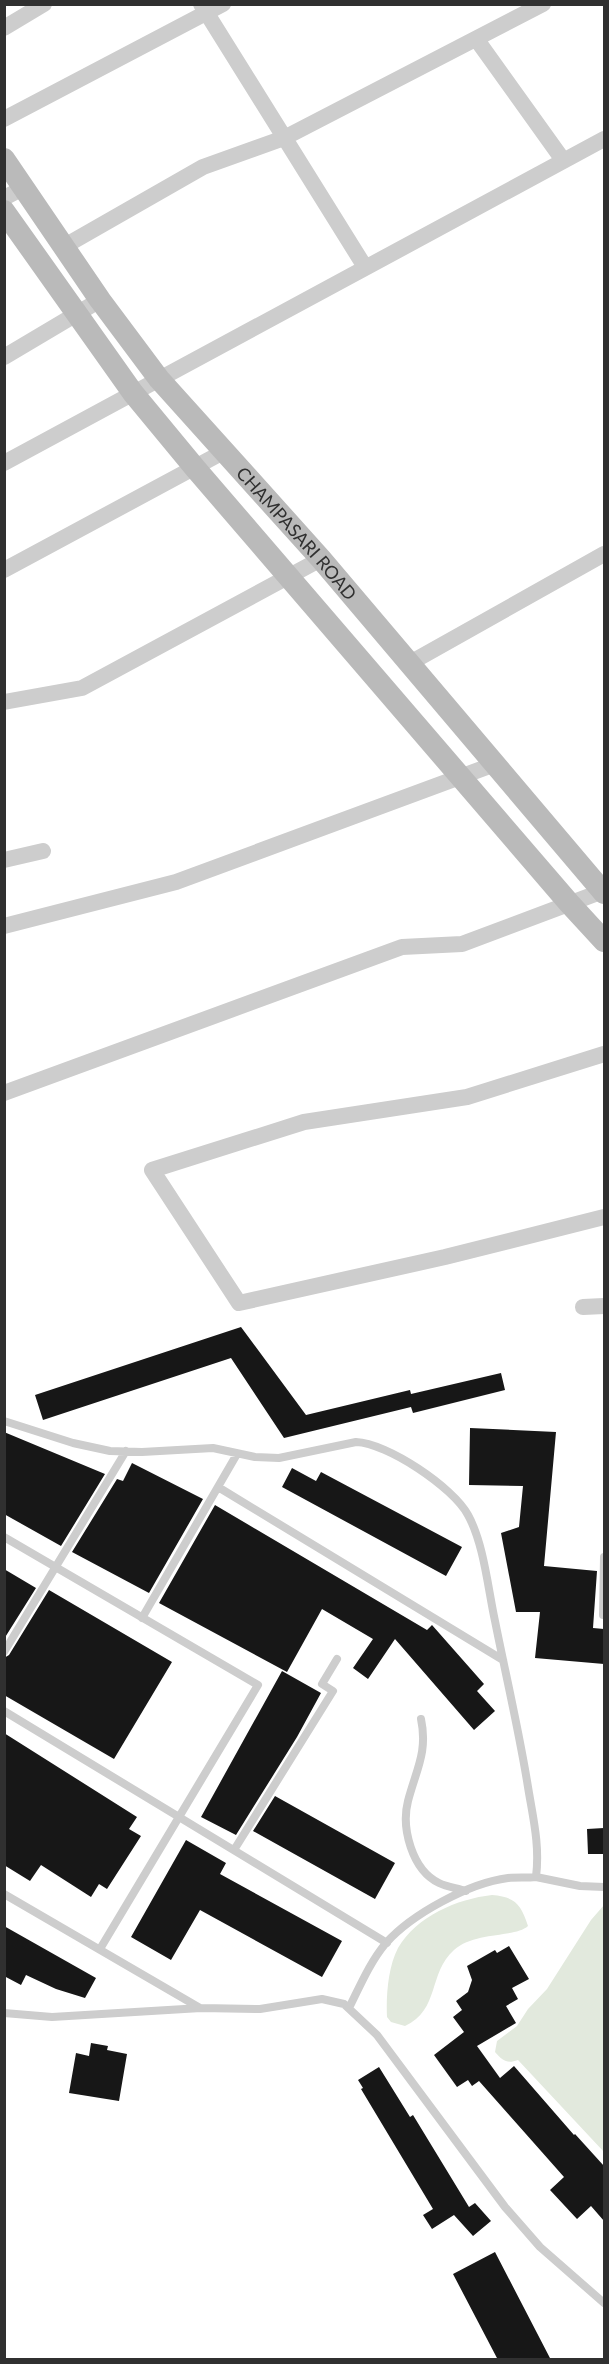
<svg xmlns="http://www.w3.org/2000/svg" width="609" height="2364" viewBox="0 0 609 2364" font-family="Lato,sans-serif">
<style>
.green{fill:#e2e9dd}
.building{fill:#171717}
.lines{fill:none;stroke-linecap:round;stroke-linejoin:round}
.service{stroke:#cdcdcd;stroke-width:8}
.minor{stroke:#cdcdcd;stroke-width:16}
.secondary{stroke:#bababa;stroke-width:22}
.labels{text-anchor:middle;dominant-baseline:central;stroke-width:6;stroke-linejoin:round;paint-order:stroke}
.street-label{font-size:18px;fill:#303030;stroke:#fff}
</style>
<rect width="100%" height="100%" fill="#fff"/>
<path class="green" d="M492 1895C515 1897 521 1904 528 1926 515 1938 475 1931 454 1950 428 1973 440 2010 405 2026L391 2022 387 2017C386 1996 388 1967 398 1948 417 1916 457 1899 492 1895Z
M604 1905V2152L518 2060C507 2064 503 2061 495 2052L497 2041 517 2026 528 2009 547 1989 591 1920Z"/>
<path class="building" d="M241 1327 306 1415 410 1390 411 1394 501 1373 505 1390 413 1413 411 1407 284 1438 231 1358 43 1420 35 1395Z
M470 1428 556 1432 544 1566 597 1571 593 1628 604 1629V1664L535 1658 540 1612H516L501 1533 519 1527 523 1486 469 1485Z
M4 1432 105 1474 61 1546 4 1514Z
M132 1463 203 1499 149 1593 72 1552 117 1479 123 1481Z
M292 1468 316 1481 321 1472 462 1547 446 1576 282 1487Z
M215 1505 427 1630 432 1625 484 1684 477 1691 495 1711 474 1730 395 1639 368 1679 353 1668 373 1639 322 1609 287 1672 159 1603Z
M4 1569 36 1588 4 1639Z
M49 1590 172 1662 114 1759 4 1695V1658L9 1655Z
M282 1671 321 1693 297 1737 236 1835 201 1817Z
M4 1733 137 1817 129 1829 141 1836 107 1889 99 1884 91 1897 41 1865 30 1881 4 1865Z
M275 1796 395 1863 375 1899 253 1831Z
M604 1828V1854H588L587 1829Z
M186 1840 226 1863 220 1874 342 1941 322 1977 200 1910 171 1960 131 1937Z
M4 1926 96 1978 85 1998 56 1989 26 1975 21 1985 4 1976Z
M509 1946 529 1979 512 1988 518 1999 506 2006 516 2023 477 2046 500 2078 514 2066 574 2135 575 2134 604 2166V2221L591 2206 577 2219 550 2190 564 2177 479 2081 472 2086 468 2080 457 2087 434 2055 464 2032 453 2017 462 2010 456 2001 468 1992 472 1980 467 1966 495 1950 497 1953Z
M91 2043 108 2046 107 2050 127 2054 119 2101 69 2093 76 2053 89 2056Z
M379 2067 410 2117 413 2115 469 2207 475 2203 491 2221 473 2236 454 2215 432 2229 423 2215 433 2209 361 2089 363 2088 358 2080Z
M495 2252 551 2360H498L453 2274Z"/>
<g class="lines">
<path class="service" d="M4 1421 73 1443 110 1451 142 1452 213 1448 255 1457 279 1458 356 1442C387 1443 453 1487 468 1515 484 1544 488 1589 495 1621 506 1676 519 1731 528 1787 533 1818 540 1845 536 1877L580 1886 604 1887
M218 1487 503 1660
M4 1537 258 1685 100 1949
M604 1557 603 1615H604
M142 1618 237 1454
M4 1652 126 1451
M4 1711 387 1943
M421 1719C428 1752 416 1770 408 1801 401 1828 412 1870 439 1883 447 1887 457 1888 466 1891
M234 1850 333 1691 322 1684 337 1659
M4 1894 200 2008
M349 2008C360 1986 370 1962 386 1943 412 1914 469 1883 508 1878 517 1877 527 1878 536 1877
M4 2013 52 2017 201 2008 260 2009 322 1999 344 2004 377 2035 505 2207 540 2247 604 2303"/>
<path class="minor" d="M201 4 365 267
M4 28 44 4
M477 40 563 160
M4 119 223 4
M4 198 23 188
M63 247 203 167 284 138 543 4
M4 357 100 300
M4 463 604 139
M4 570 225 451
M410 663 604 554
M4 702 82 688 321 559
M4 860 43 851
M4 926 176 882 495 764
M604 1054 467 1097 304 1122 152 1170 239 1303 445 1257 604 1217
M4 1093 402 947 462 944 603 891
M583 1307 604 1306"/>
<g class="secondary">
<path id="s1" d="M4 159 100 300 159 379 321 559 604 893"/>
<path d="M4 211 133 393 195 468 569 903 604 941"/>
</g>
</g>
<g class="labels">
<g class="street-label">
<text stroke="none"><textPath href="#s1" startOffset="476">CHAMPASARI ROAD</textPath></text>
</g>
</g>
<rect width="609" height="2364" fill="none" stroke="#303030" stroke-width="12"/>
</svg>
